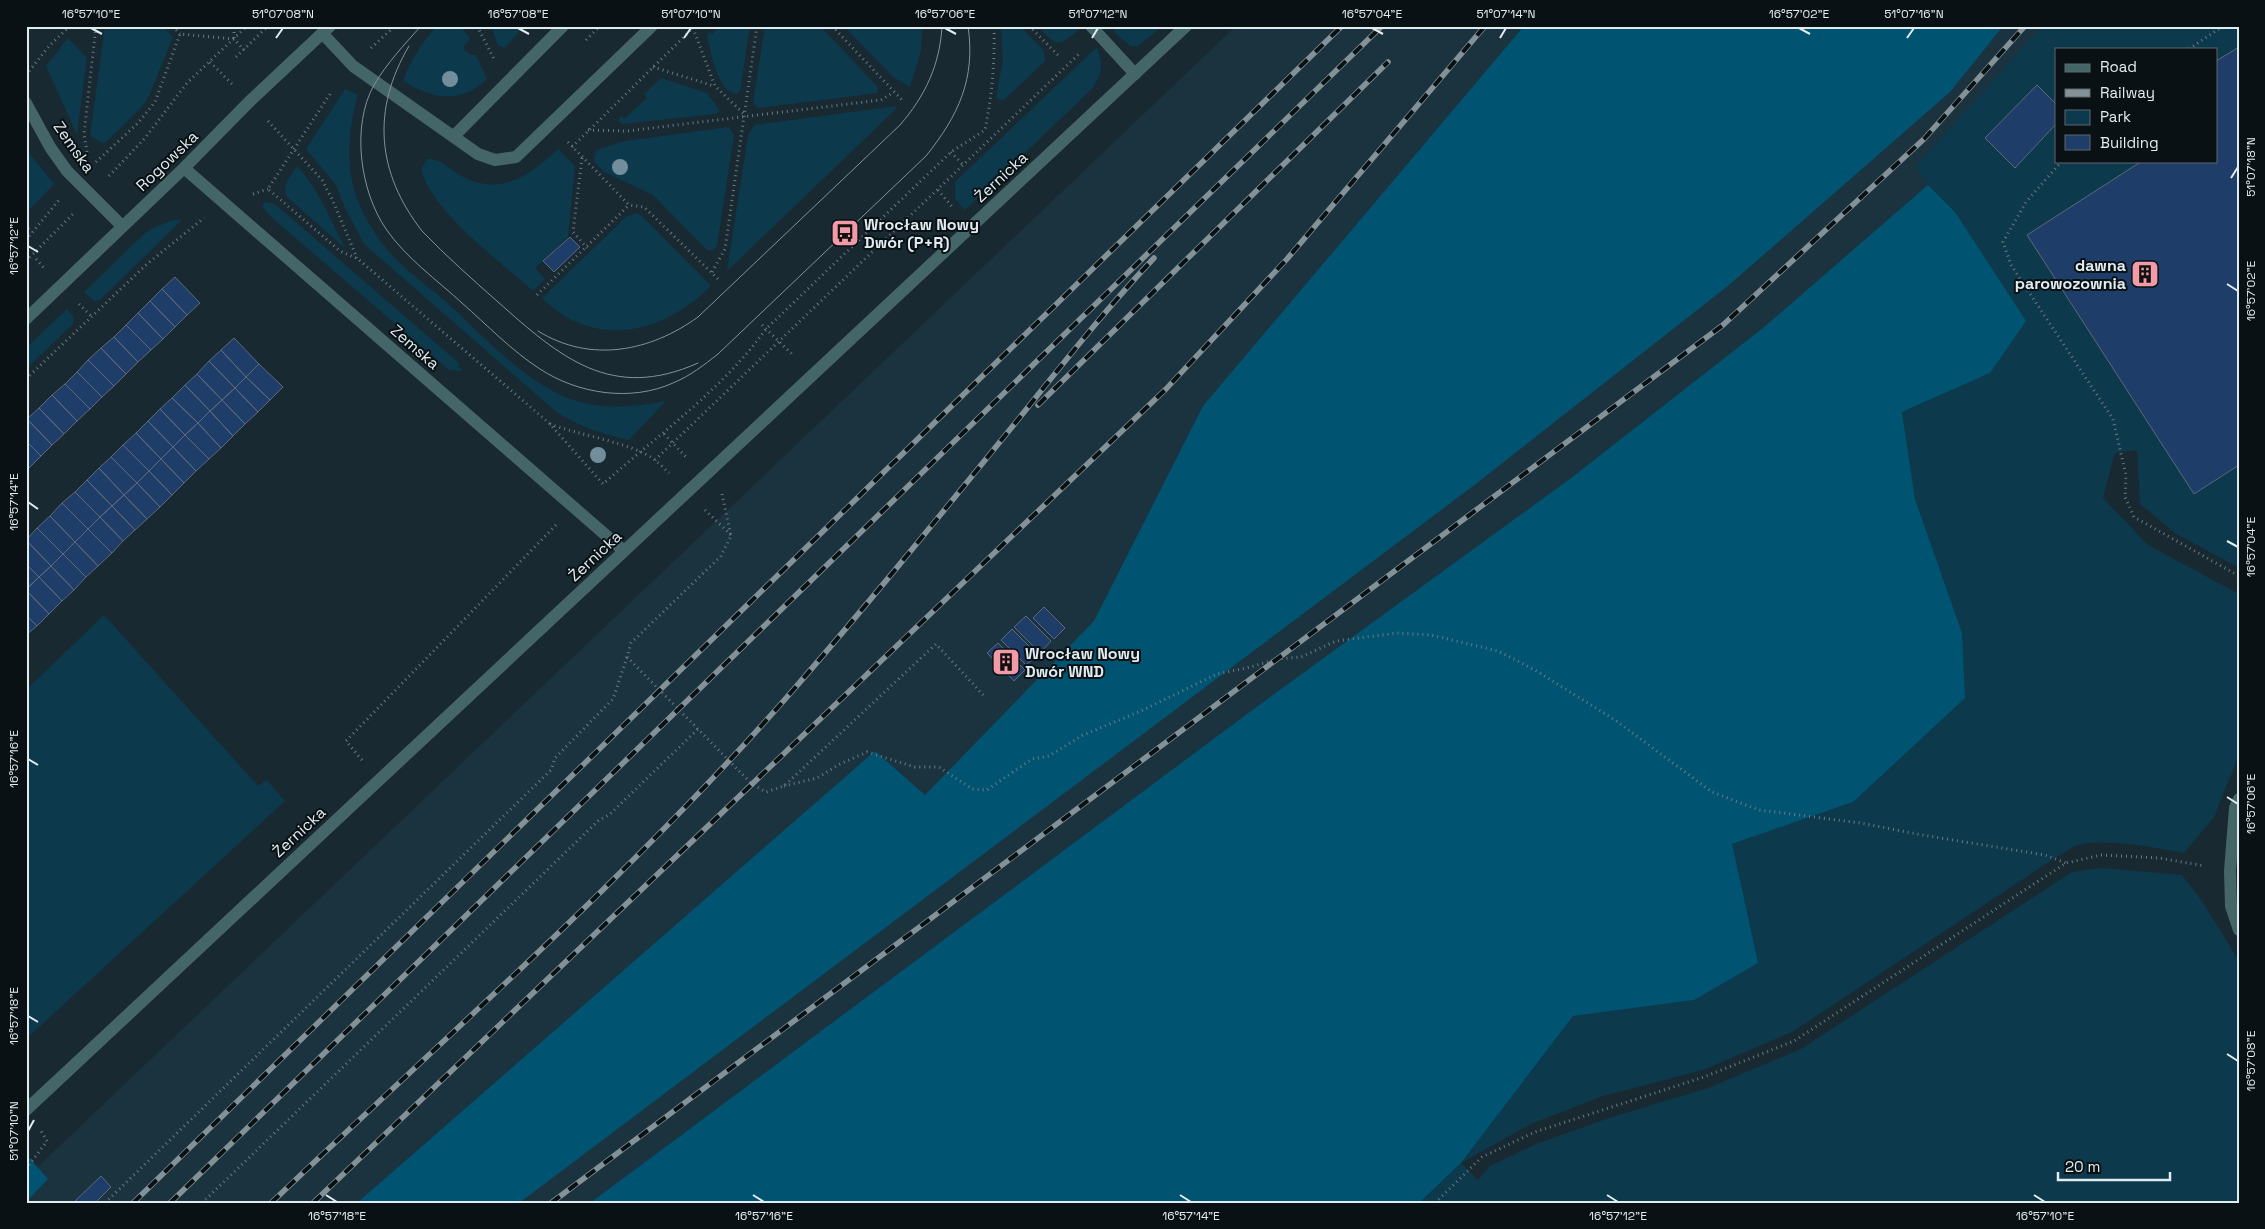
<svg xmlns="http://www.w3.org/2000/svg" width="2265" height="1229" viewBox="0 0 2265 1229" font-family="'Space Grotesk',sans-serif">
<style>
.built{fill:#1b333f}
.green{fill:#0d394c}
.forest{fill:#005472}
.building{fill:#1f3d69;stroke:#5f6978}
.lines{fill:none;stroke-linecap:round;stroke-linejoin:round}
.path{stroke:#6b7980;stroke-width:3;stroke-dasharray:1 4;stroke-linecap:butt}
.service{stroke:#456668;stroke-width:12}
.minor{stroke:#456668;stroke-width:12}
.tertiary{stroke:#456668;stroke-width:12}
.tram{stroke:#849298;stroke-width:1}
.rail-casing{stroke:#849298;stroke-width:5.5}
.rail{stroke:#091114;stroke-width:4;stroke-dasharray:11;stroke-linecap:butt}
.tree{fill:#728e9c}
.ticks{fill:none;stroke:#e1ecf1;stroke-width:2}
.labels{text-anchor:middle;dominant-baseline:central;stroke-width:4;stroke-linejoin:round;paint-order:stroke}
.street-label{font-size:16px;fill:#e1ecf1;stroke:#091114}
.poi-label{font-size:16px;font-weight:bold;fill:#e1ecf1;stroke:#091114;text-anchor:start}
.neatline{fill:none;stroke:#e1ecf1;stroke-width:2}
.ticks-label{font-size:12px;text-anchor:middle;fill:#e1ecf1}
</style>
<rect width="100%" height="100%" fill="#182931"/>
<path class="built" d="M1236 26H2128L2056 49V124L2015 168 1928 186 1764 327 1571 478 1255 708 590 1203H26V1178Z"/>
<path class="green" d="M105 26H162L173 37 149 96 141 108 104 144 90 136Z
M437 26H460L470 38 464 46V50L472 55H476L487 79C459 105 433 99 403 81 410 61 423 41 437 26Z
M491 26H524L505 48 498 45Z
M720 26H750L740 91 737 94C717 92 711 52 707 36L709 31 712 34Z
M765 26H820L877 86 878 93 757 108 753 102Z
M844 26H922L921 51 910 87 893 77Z
M1001 26H1020L1044 51 1045 61 1005 99 999 100 996 97 1003 60Z
M1038 26H1074L1078 30C1057 49 1055 45 1038 26Z
M1118 26H1163L1138 46H1130L1113 31Z
M2042 26H2239V47L2216 61V49H2056V104L2037 85 1985 138 2015 167 2056 124V161H2142L2027 235 2194 494 2239 465V568L2175 533 2140 504 2137 450 2115 453 2103 498 2148 545 2239 594V755L2214 817 2184 853C2157 848 2101 837 2075 846 2070 849 2064 853 2058 856L1792 1032 1703 1070 1603 1096 1531 1124 1461 1163 1478 1180 1490 1166 1536 1144 1609 1118 1708 1088 1801 1049 2072 872 2101 868 2182 875 2202 901 2239 961V1203H1419L1461 1163 1573 1016 1694 1000 1732 844 1853 802 1962 633 1915 499 1902 412 1990 373 1955 212 1928 185 1916 166Z
M68 38 87 58 77 135 46 66Z
M1097 47C1104 64 1102 73 1093 88L965 210 955 199V182Z
M661 78 707 93 720 111 715 114 622 124 619 122V118L621 116 624 119 647 98 644 94Z
M345 89 358 95C349 127 345 163 356 196 364 217 376 237 391 254 407 271 427 286 445 301 484 336 529 388 580 402 608 409 638 407 666 401L629 440C602 434 576 426 554 410L364 244 345 208 336 185 306 149Z
M897 106 894 111 727 271 748 135 754 125Z
M729 127 734 135 717 246 712 251 707 250 653 195 604 172 594 161 596 150 625 141Z
M26 149 54 184 29 210 26 201Z
M558 149 575 166 568 237 535 268 545 279 533 291C500 261 432 212 421 169L427 159C441 159 447 167 458 174 497 198 529 177 558 149Z
M297 166C320 190 330 220 346 249L287 197C281 185 290 177 297 166Z
M265 202 274 204 283 211 460 364 458 366 463 371 449 370 270 216 262 206Z
M637 213 643 217 711 286C663 334 594 350 542 298L627 216Z
M173 220H182L100 300 94 301 84 292 144 234 153 228Z
M67 309 74 317 72 325 26 369V348Z
M104 615 258 786 267 780 285 801 26 1039V690Z"/>
<path class="forest" d="M1524 26H2003L1950 92 1729 285 1477 483 519 1203H357L875 751 925 795 1094 621 1203 406Z
M1928 185 1955 212 2026 321 1990 373 1902 412 1915 499 1962 633 1965 698 1853 802 1732 844 1758 963 1694 1000 1573 1016 1461 1163 1419 1203H590L1255 708 1571 478 1764 327Z
M26 1154 48 1179 26 1202Z"/>
<path class="building" d="M2239 47V465L2194 494 2027 235 2142 161H2216V61Z
M2037 85 2056 104V124L2015 168 1985 138Z
M570 237 580 247 554 272 543 261Z
M175 277 200 303 187 315 162 289Z
M162 289 187 315 175 327 150 301Z
M150 301 175 327 163 339 138 313Z
M138 313 163 339 151 350 126 325Z
M126 325 151 350 138 362 114 337Z
M114 337 138 362 126 374 101 348Z
M234 338 259 364 246 377 221 350Z
M101 348 126 374 114 386 88 360Z
M221 350 246 377 235 388 209 361Z
M88 360 114 386 102 397 77 372Z
M209 361 235 388 222 400 197 374Z
M259 364 283 387 270 400 246 377Z
M77 372 102 397 90 409 65 384Z
M197 374 222 400 210 411 185 385Z
M246 377 270 400 258 412 235 388Z
M65 384 90 409 77 421 52 395Z
M185 385 210 411 198 423 172 398Z
M235 388 258 412 245 424 222 400Z
M52 395 77 421 64 434 39 408Z
M172 398 198 423 185 435 160 409Z
M222 400 245 424 233 436 210 411Z
M39 408 64 434 52 445 27 419Z
M160 409 185 435 173 447 148 421Z
M210 411 233 436 221 448 198 423Z
M27 419 52 445 41 456 26 441Z
M148 421 173 447 161 459 136 433Z
M198 423 221 448 209 459 185 435Z
M136 433 161 459 149 471 123 445Z
M185 435 209 459 196 471 173 447Z
M26 441 41 456 28 469 26 467Z
M123 445 149 471 137 483 111 457Z
M173 447 196 471 184 483 161 459Z
M111 457 137 483 124 495 99 468Z
M161 459 184 483 172 495 149 471Z
M99 468 124 495 112 506 87 480Z
M149 471 172 495 160 507 137 483Z
M87 480 112 506 100 517 75 492Z
M137 483 160 507 147 519 124 495Z
M75 492 100 517 88 529 62 503Z
M124 495 147 519 135 530 112 506Z
M62 503 88 529 75 542 50 516Z
M112 506 135 530 123 541 100 517Z
M50 516 75 542 63 554 37 528Z
M100 517 123 541 112 553 88 529Z
M37 528 63 554 51 566 26 540Z
M88 529 112 553 98 566 75 542Z
M26 540 51 566 39 577 26 564Z
M75 542 98 566 86 577 63 554Z
M63 554 86 577 74 590 51 566Z
M26 564 39 577 26 589Z
M51 566 74 590 62 601 39 577Z
M39 577 62 601 49 614 26 590Z
M26 590 49 614 37 626 26 615Z
M1044 607 1065 628 1054 639 1033 618Z
M26 615 37 626 26 635Z
M1026 616 1051 641 1040 653 1014 627Z
M1012 629 1038 655 1026 665 1001 640Z
M998 643 1025 670 1014 681 987 653Z
M101 1176 111 1187 95 1203H73Z"/>
<g class="lines">
<path class="path" d="M173 26 180 34
M477 26 494 59
M832 26 902 100
M1029 26 1060 57
M693 28 715 86 745 115
M234 38V26
M586 40 600 26
M371 48 395 26
M2189 49 2223 26
M236 57 268 26
M210 62 232 84
M653 67 714 86
M26 75 50 45 70 26
M330 94 268 189 340 251 358 259 549 423 603 484C659 434 722 390 766 329L951 152 985 130C992 95 995 62 994 26
M268 121 322 180 333 201 357 258
M588 130 627 131 881 100 894 92
M568 142 629 205 644 207 718 279
M572 147 695 26
M87 152 84 134 96 26
M951 152 964 166
M582 158 573 232 587 248
M2062 161 2026 202 2003 242 2011 265 2113 419 2126 475 2125 497 2134 517 2239 576
M96 162 138 123 155 102 180 34 234 39 244 50
M109 176 145 138 187 83 247 26
M938 190 954 209
M253 194 268 189
M26 224 31 233
M26 240 59 200
M26 250 28 252
M36 259 44 268
M26 261 74 213
M712 272 725 249 757 26
M537 295 629 205
M79 304 91 316
M762 325 794 356
M26 379 147 264 204 218
M550 424C578 435 633 443 655 460 660 464 665 469 669 473
M664 434 687 458
M655 460 1081 52
M722 494 731 536 721 556 631 643 627 657 752 784 766 792 784 786 936 644 986 698
M705 510 731 535
M362 760 346 741 556 525
M784 786 817 778 840 764 867 752 915 767H939L972 789 987 790 1032 759 1049 756 1083 735 1141 711 1217 674 1247 668 1277 659 1301 657 1336 641 1397 633 1431 635 1498 651 1535 670 1615 720 1712 792 1759 810 1861 823 1922 835 2045 855 2066 863
M26 1169 47 1141 41 1131
M105 1203 551 770 555 758 613 699 627 657
M202 1203 599 820 609 815 698 729
M1435 1203 1482 1157 1535 1132 1704 1077 1794 1041 2066 863 2101 855 2159 858 2205 866"/>
<path class="service" d="M1091 26 1135 74
M323 34 353 66 478 154 495 160 516 157 652 26
M454 136 563 26
M2239 799 2235 808 2230 871 2231 906 2239 930"/>
<path class="minor" d="M26 103 50 147 67 171 122 226"/>
<path class="tertiary" d="M184 168 624 551
M26 319 184 168 249 102 330 26
M26 1110 1186 26"/>
<path class="tram" d="M421 26C404 45 387 63 374 85 351 126 360 191 386 229 406 258 437 280 462 303 487 325 512 351 540 369 578 394 631 402 673 383 690 376 704 365 718 354L926 156C958 116 976 79 968 26
M409 46C371 110 377 173 422 231 446 256 472 279 498 302 560 357 611 402 698 363
M538 331C591 364 651 351 698 317L900 125C925 96 940 65 942 26"/>
<defs>
<path id="rail" d="M1038 405 1388 62
M133 1203 1342 26
M170 1203 1382 26
M271 1203C445 1037 628 878 787 697 864 609 938 518 1012 427 1058 370 1103 312 1154 258
M313 1203 1166 389 1287 259 1485 26
M551 1203 1723 325 1924 139 2025 26"/>
</defs>
<use href="#rail" class="rail-casing"/>
<use href="#rail" class="rail"/>
</g>
<g class="tree">
<circle cx="450" cy="79" r="8"/>
<circle cx="620" cy="167" r="8"/>
<circle cx="598" cy="455" r="8"/>
</g>
<path class="ticks" d="M91 28 102 34M518 28 529 34M945 28 956 34M1372 28 1383 34M1799 28 1810 34M276 38 283 28M684 38 691 28M1092 38 1098 28M1500 38 1506 28M1907 38 1914 28M2231 178 2238 167M28 246 38 252M2227 284 2238 291M28 502 38 509M2227 541 2238 547M28 759 38 765M2227 797 2238 804M28 1016 38 1022M2227 1054 2238 1061M28 1131 34 1120M326 1195 337 1202M753 1195 764 1202M1180 1195 1191 1202M1607 1195 1618 1202M2034 1195 2045 1202"/>
<defs>
<symbol id="bus-square" viewBox="-11 -11 22 22"><rect x="-9" y="-9" width="18" height="18" rx="4" fill="#f39aa9" stroke="#091114"/><path d="M-5-6H5V4H4V6H2V4H-2V6H-4V4H-5ZM-3.5-4V0h7V-4ZM-3.5 1.2v1.5H-2V1.2ZM2 1.2v1.5H3.5V1.2Z" fill="#111"/></symbol>
<symbol id="building-square" viewBox="-11 -11 22 22"><rect x="-9" y="-9" width="18" height="18" rx="4" fill="#f39aa9" stroke="#091114"/><path d="M-4-6H4V6H1V3H-1V6H-4ZM-2.5-4.3h1.7v1.8h-1.7ZM.8-4.3h1.7v1.8H.8ZM-2.5-1h1.7V.8h-1.7ZM.8-1h1.7V.8H.8Z" fill="#111"/></symbol>
</defs>
<g fill-rule="evenodd">
<use href="#bus-square" x="829" y="217" width="32" height="32"/>
<use href="#building-square" x="2129" y="258" width="32" height="32"/>
<use href="#building-square" x="990" y="646" width="32" height="32"/>
</g>
<g class="labels">
<g class="street-label">
<text transform="translate(74 147) rotate(55)">Zemska</text>
<text transform="translate(167 161) rotate(-44)">Rogowska</text>
<text transform="translate(1001 177) rotate(-43)">Żernicka</text>
<text transform="translate(415 347) rotate(41)">Zemska</text>
<text transform="translate(595 556) rotate(-43)">Żernicka</text>
<text transform="translate(299 832) rotate(-43)">Żernicka</text>
</g>
<g class="poi-label">
<text x="864" y="224">Wrocław Nowy<tspan x="864" dy="18">Dwór (P+R)</tspan></text>
<text x="2126" y="265" text-anchor="end">dawna<tspan x="2126" dy="18">parowozownia</tspan></text>
<text x="1025" y="653">Wrocław Nowy<tspan x="1025" dy="18">Dwór WND</tspan></text>
</g>
</g>
<rect width="2265" height="1229" fill="none" stroke="#091114" stroke-width="55"/>
<rect x="2055" y="48" width="162" height="115" fill="#091114" stroke="#5f696c"/>
<rect x="2065" y="64" width="25" height="8" fill="#456668" stroke="#5f696c"/>
<text x="2100" y="72" font-size="15" fill="#e1ecf1">Road</text>
<rect x="2065" y="89" width="25" height="8" fill="#849298" stroke="#5f696c"/>
<text x="2100" y="98" font-size="15" fill="#e1ecf1">Railway</text>
<rect x="2065" y="110" width="25" height="15" fill="#0d394c" stroke="#5f696c"/>
<text x="2100" y="122" font-size="15" fill="#e1ecf1">Park</text>
<rect x="2065" y="135" width="25" height="15" fill="#1f3d69" stroke="#5f696c"/>
<text x="2100" y="148" font-size="15" fill="#e1ecf1">Building</text>
<path d="M2058 1172v8h112v-8" fill="none" stroke="#e1ecf1" stroke-width="2.5"/>
<text x="2065" y="1172" font-size="15" fill="#e1ecf1" stroke="#091114" stroke-width="4" paint-order="stroke">20 m</text>
<rect x="28" y="28" width="2210" height="1174" class="neatline"/>
<g class="ticks-label">
<text x="91" y="18">16°57'10"E</text>
<text x="283" y="18">51°07'08"N</text>
<text x="518" y="18">16°57'08"E</text>
<text x="691" y="18">51°07'10"N</text>
<text x="945" y="18">16°57'06"E</text>
<text x="1098" y="18">51°07'12"N</text>
<text x="1372" y="18">16°57'04"E</text>
<text x="1506" y="18">51°07'14"N</text>
<text x="1799" y="18">16°57'02"E</text>
<text x="1914" y="18">51°07'16"N</text>
<text transform="translate(2251 167) rotate(-90)" y="4">51°07'18"N</text>
<text transform="translate(14 246) rotate(-90)" y="4">16°57'12"E</text>
<text transform="translate(2251 291) rotate(-90)" y="4">16°57'02"E</text>
<text transform="translate(14 502) rotate(-90)" y="4">16°57'14"E</text>
<text transform="translate(2251 547) rotate(-90)" y="4">16°57'04"E</text>
<text transform="translate(14 759) rotate(-90)" y="4">16°57'16"E</text>
<text transform="translate(2251 804) rotate(-90)" y="4">16°57'06"E</text>
<text transform="translate(14 1016) rotate(-90)" y="4">16°57'18"E</text>
<text transform="translate(2251 1061) rotate(-90)" y="4">16°57'08"E</text>
<text transform="translate(14 1131) rotate(-90)" y="4">51°07'10"N</text>
<text x="337" y="1220">16°57'18"E</text>
<text x="764" y="1220">16°57'16"E</text>
<text x="1191" y="1220">16°57'14"E</text>
<text x="1618" y="1220">16°57'12"E</text>
<text x="2045" y="1220">16°57'10"E</text>
</g>
</svg>
